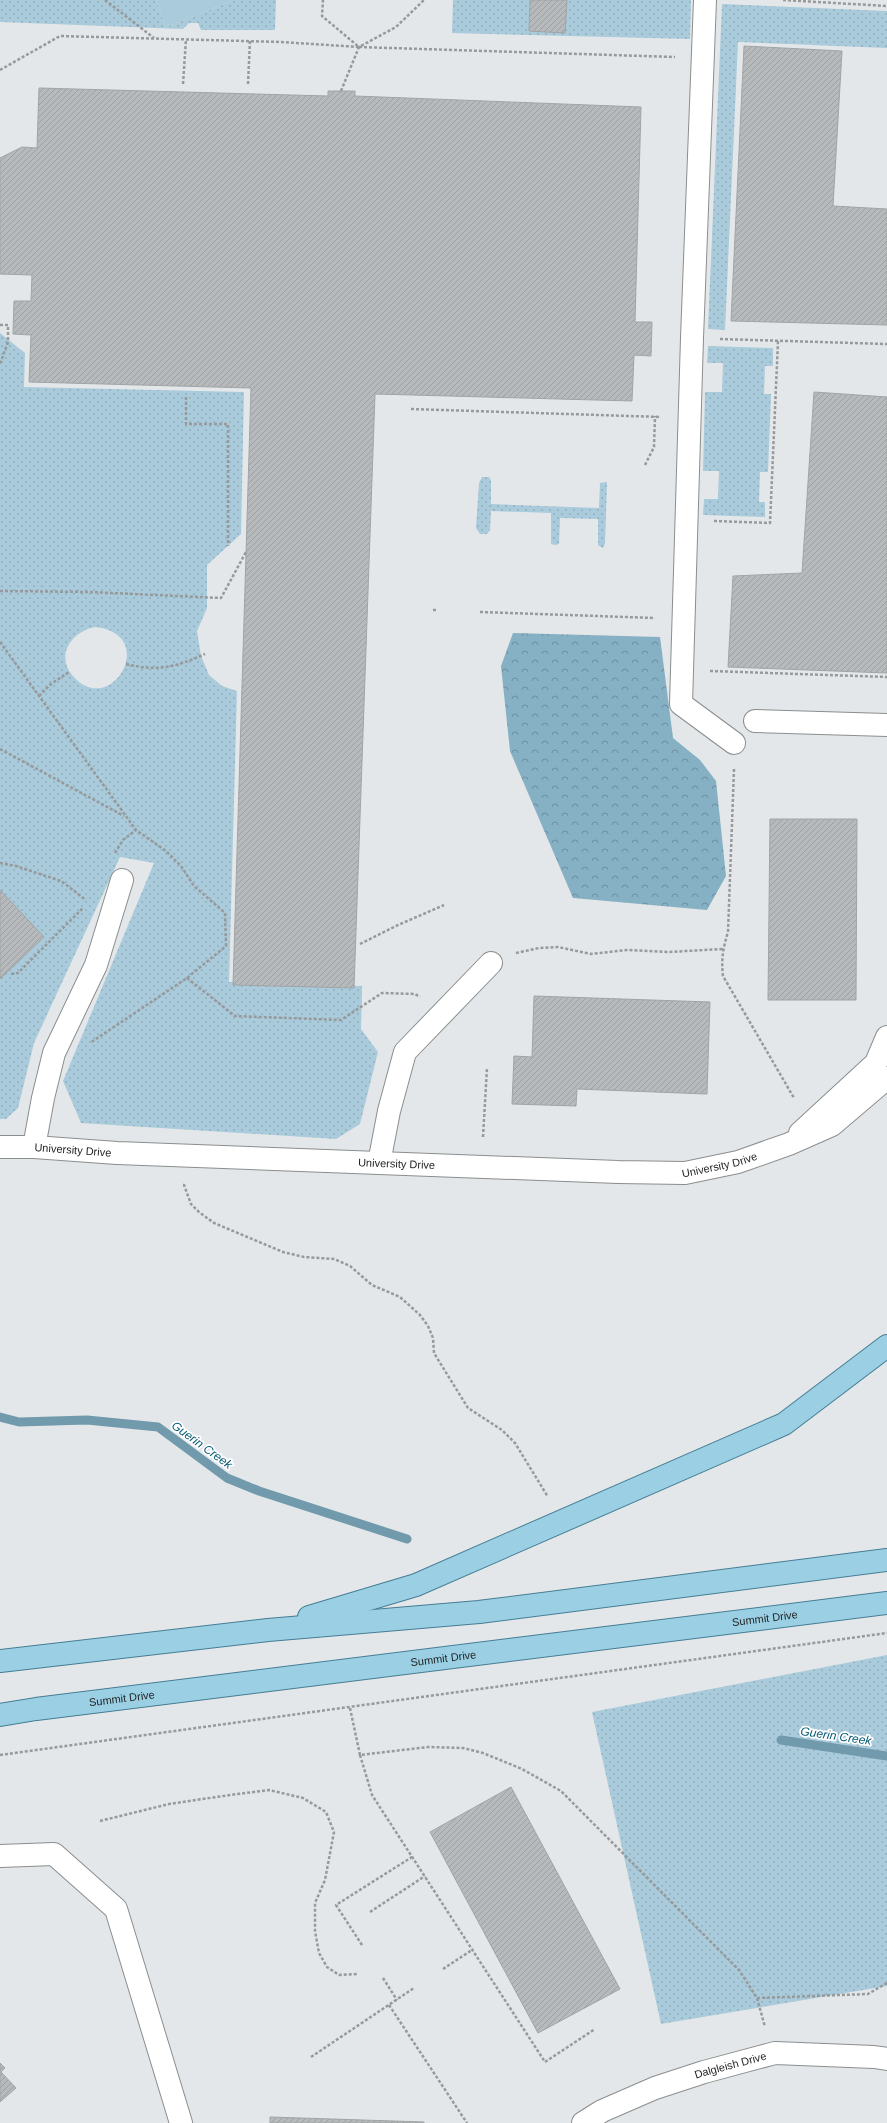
<svg xmlns="http://www.w3.org/2000/svg" width="887" height="2123" viewBox="0 0 887 2123" font-family="Arial,sans-serif">
<style>
.grass{fill:url(#grass-dots);fill-rule:evenodd}
.forest{fill:url(#forest-crowns)}
.park{fill:#a9cbdb}
.lines{fill:none;stroke-linecap:round;stroke-linejoin:round}
.stream{stroke:#719aac;stroke-width:9}
.building{fill:url(#building-hatch);stroke:#a1a4a5}
.minor-casing{stroke:#8b8e8f;stroke-width:24}
.major-casing{stroke:#447d94;stroke-width:24}
.path{stroke:#97999a;stroke-width:2.5;stroke-dasharray:3 2;stroke-linecap:butt}
.minor{stroke:#fff;stroke-width:22}
.major{stroke:#9bd0e4;stroke-width:22}
.labels{text-anchor:middle;dominant-baseline:central;stroke-width:3.5;stroke-linejoin:round;paint-order:stroke}
.street-label{font-size:11px;fill:#1e1f20;stroke:#fff}
.water-label{font-size:12px;font-style:italic;fill:#045a74;stroke:#fff}
</style>
<defs>
<pattern id="grass-dots" width="8" height="8" patternUnits="userSpaceOnUse"><rect width="8" height="8" fill="#a9cbdb"/><path d="M2 2h.1M6 6h.1" fill="none" stroke="#91aebc" stroke-width="1.8" stroke-linecap="round"/></pattern>
<pattern id="forest-crowns" width="20" height="18" patternUnits="userSpaceOnUse"><rect width="20" height="18" fill="#86b0c3"/><path d="M2 6a3 3 0 1 1 6 0M12 15a3 3 0 1 1 6 0" fill="none" stroke="#6d8f9e"/></pattern>
<pattern id="building-hatch" width="6" height="6" patternUnits="userSpaceOnUse"><rect width="6" height="6" fill="#b7babc"/><path d="M-1 1l2-2M0 6l6-6M5 7l2-2" fill="none" stroke="#9d9fa1"/></pattern>
</defs>
<rect width="100%" height="100%" fill="#e4e7e9"/>
<path class="grass" d="M0 0H156L166 27 234 0H276L275 30H201L198 23H189L183 29 0 22Z
M453 0H691L690 39 452 33Z
M722 4 887 11V48L738 42 725 330 708 329Z
M0 333 25 353 24 387 244 392 241 534 207 565V608L197 631 201 656 209 675 222 686 237 691 229 982 362 986 361 1029 378 1052 360 1124 336 1139 81 1123 63 1081 154 863 120 857 34 1043 18 1108 6 1119H0ZM95 627C161 634 110 721 72 675 55 654 73 631 95 627Z
M708 346 773 348V366H765L764 394H771L768 472H760L759 502H765V517L703 515 704 499H718L719 471H703L705 392H722L723 363H707Z
M482 477H489L491 481V504L599 508 600 483 607 482 605 544 603 548 598 545V519L560 518 559 544 555 545 551 544V513L491 511 490 530 487 534H480L476 528 479 483Z
M887 1655V1986L661 2024 592 1712Z"/>
<path class="forest" d="M513 633 660 637 673 738 700 760 716 781 726 876 707 910 573 898 510 751 501 666Z"/>
<path class="park" d="M156 0H234L166 27Z"/>
<g class="lines">
<path class="stream" d="M0 1417 19 1422 87 1420 158 1427 227 1478 259 1491 407 1539
M781 1740 887 1756"/>
</g>
<path class="building" d="M530 0H567L565 33 529 31Z
M744 46 842 51 833 206 887 209V325L731 321Z
M39 88 328 96V91H355V96L641 107 635 322H652L651 356 634 355 632 401 375 394 354 988 233 985 251 388 29 382 31 335 13 334 14 301H31L32 275 0 274V158L22 147 37 148Z
M814 392 887 397V673L728 667 733 576 802 573Z
M770 819H857L856 1000H768Z
M0 890 44 937 0 979Z
M534 996 710 1002 707 1094 577 1089 576 1106 512 1104 514 1056 532 1057Z
M511 1787 620 1989 538 2033 430 1832Z
M0 2063 5 2068 1 2072 16 2088 0 2102Z
M270 2117 424 2122V2123H270Z"/>
<g class="lines">
<defs>
<g id="minor">
<path d="M705 0 692 338 681 704 734 743"/>
<path d="M755 721 887 725"/>
<path d="M800 1133 876 1063 887 1037"/>
<path id="s1" d="M0 1147H34L117 1153 618 1172 685 1173 738 1162 789 1144 832 1125 887 1078"/>
<path d="M34 1147 43 1098 54 1053 96 965 122 880"/>
<path d="M379 1163 389 1111 405 1052 491 963"/>
<path d="M0 1856 54 1854 116 1909 181 2123"/>
<path id="s2" d="M583 2123 602 2111 655 2088 704 2072 775 2053 874 2057 887 2059"/>
</g>
<g id="major">
<path d="M309 1617 416 1585 784 1424 887 1346"/>
<path d="M0 1661 268 1630 479 1612 887 1560"/>
<path id="s3" d="M0 1715 36 1709 887 1603"/>
</g>
</defs>
<use href="#minor" class="minor-casing"/>
<use href="#major" class="major-casing"/>
<path class="path" d="M105 0 154 38
M783 0 887 6
M359 47 675 57
M0 70 60 36 281 42 359 47 322 16 323 0
M183 84 186 39
M248 84 250 40
M341 91 359 47 396 27 424 0
M0 325H8V342L0 364
M720 339 887 344
M186 397V424H228V546
M411 409 661 417
M645 465 654 447 655 416
M714 521 770 523 778 341
M0 591 90 592 221 598 246 552
M433 610H438
M480 612 655 618
M0 642 136 830 166 851 181 866 194 886 225 913 226 946 187 978 90 1043
M126 664C158 672 176 667 205 654
M710 671 887 677
M39 696 51 684 69 672
M0 749 124 816
M734 769 728 932C723 948 721 960 723 976L794 1098
M115 853 123 840 136 830
M0 863 16 866 61 881 86 900
M360 944 398 925 444 905
M516 953 539 948 558 947 591 954 627 950 668 952 723 949
M11 974 18 973 83 908
M187 978 235 1016 341 1020 382 993 415 994 420 997
M483 1137 487 1068
M183 1185H184L191 1204 199 1212 214 1223 283 1252 304 1257 334 1259 350 1266 372 1285 400 1297 420 1315 428 1326 433 1338 434 1353 468 1408 502 1430 515 1443 548 1497
M350 1708 360 1755 428 1747 463 1748 483 1753 522 1769 561 1791 739 1970 757 1998 765 2027
M0 1755 887 1633
M360 1755 372 1795 545 2062 595 2029
M100 1821 169 1804 230 1795 269 1790 303 1798 326 1812 334 1832 325 1880 315 1903V1931L319 1953 327 1967 339 1975 358 1974
M370 1912 425 1876
M362 1945 336 1905 412 1857
M443 1969 472 1950
M383 1978 397 2000
M757 1998 868 1994 887 1983
M389 2005 467 2123
M311 2057 414 1988"/>
<use href="#minor" class="minor"/>
<use href="#major" class="major"/>
</g>
<g class="labels">
<g class="street-label">
<text stroke="none"><textPath href="#s1" startOffset="73">University Drive</textPath></text>
<text stroke="none"><textPath href="#s1" startOffset="721">University Drive</textPath></text>
<text stroke="none"><textPath href="#s1" startOffset="397">University Drive</textPath></text>
<text stroke="none"><textPath href="#s3" startOffset="771">Summit Drive</textPath></text>
<text stroke="none"><textPath href="#s3" startOffset="447">Summit Drive</textPath></text>
<text stroke="none"><textPath href="#s3" startOffset="123">Summit Drive</textPath></text>
<text stroke="none"><textPath href="#s2" startOffset="159">Dalgleish Drive</textPath></text>
</g>
<g class="water-label">
<text transform="translate(202 1445) rotate(36)">Guerin Creek</text>
<text transform="translate(836 1736) rotate(8)">Guerin Creek</text>
</g>
</g>
</svg>
